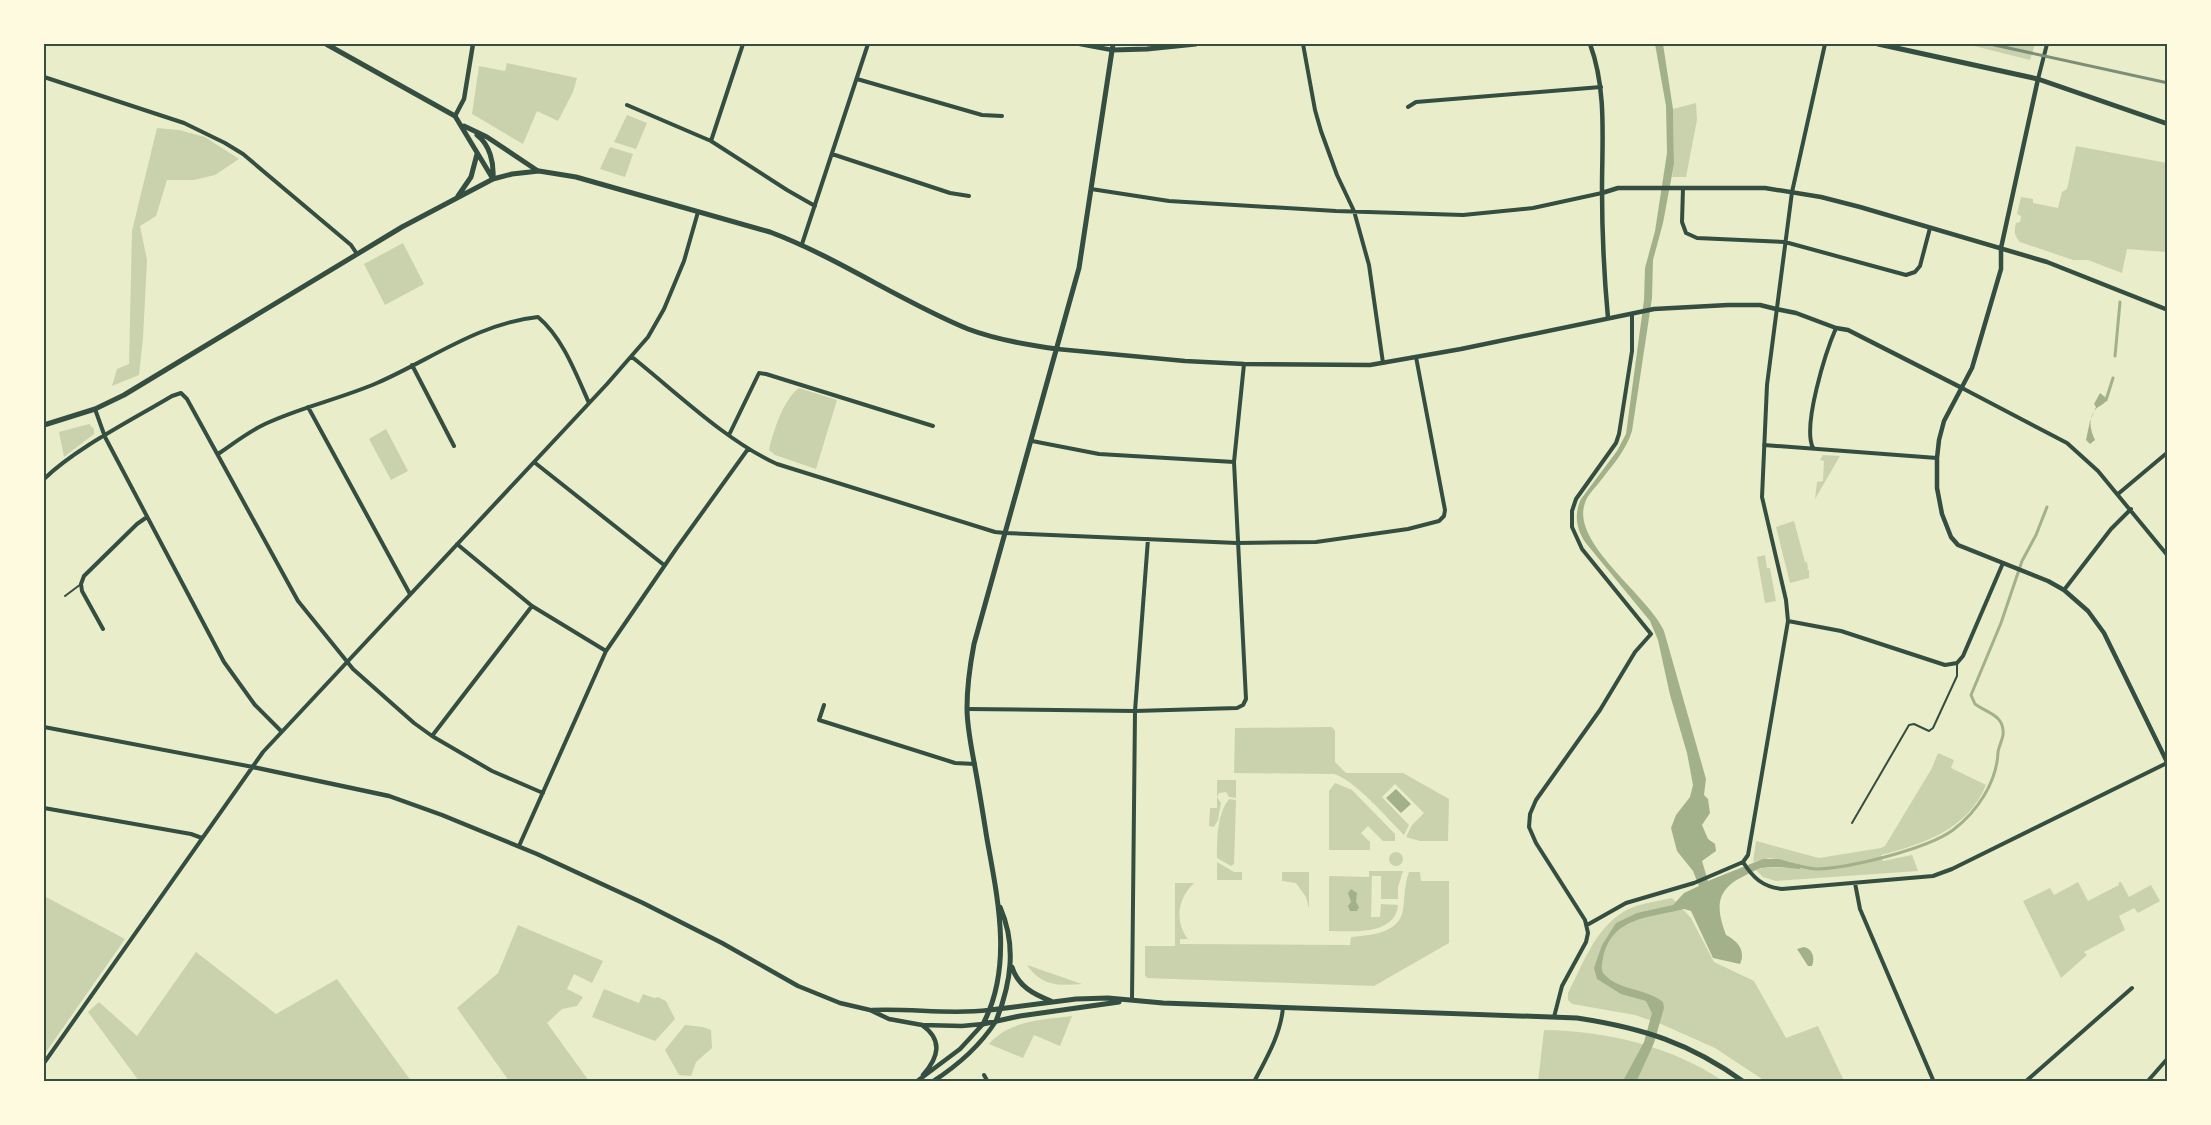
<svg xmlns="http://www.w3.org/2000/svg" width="2211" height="1125" viewBox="0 0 2211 1125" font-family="'DejaVu Sans',sans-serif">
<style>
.green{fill:#cad2ad}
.water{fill:#a3b18a}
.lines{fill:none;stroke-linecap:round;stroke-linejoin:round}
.stream{stroke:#a3b18a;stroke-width:3}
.service{stroke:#344e41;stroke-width:2}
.minor{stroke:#344e41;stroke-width:4}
.tertiary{stroke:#344e41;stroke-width:4.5}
.secondary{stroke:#344e41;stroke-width:5}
.rail{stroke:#7c8e77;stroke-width:3}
.neatline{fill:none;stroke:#344e41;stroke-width:2}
</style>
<rect width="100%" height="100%" fill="#e9edc9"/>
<path class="green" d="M1966 44H2035L2030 60Z
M507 63 577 78 573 92 558 121 537 111 523 144 472 114 479 66 505 71Z
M1696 103 1697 120 1686 177H1672L1674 164 1673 109Z
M627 115 647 123 636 149 614 142Z
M157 128 179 130 205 137 239 159 215 175 194 180H167L156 216 140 226 147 260 143 338 139 375 112 386 117 369 129 364 132 231Z
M2076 146 2167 163V252L2127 249 2122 273 2088 260H2073L2020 242C2014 235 2014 232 2016 223L2020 222 2021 216 2017 214 2021 197 2033 199V203L2058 208 2062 192 2067 189Z
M610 147 633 154 625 177 600 169Z
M403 243 424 284 385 305 364 264Z
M799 388 837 400 816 469 775 455 769 450C773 432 784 398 799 388Z
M89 424 94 429V434L64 457 59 432Z
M386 429 408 471 391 480 369 439Z
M1823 455 1840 456 1815 499 1817 482 1823 481 1824 461 1820 460Z
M1794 521 1805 562H1807L1808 568 1807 570H1809V578L1790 583 1776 527Z
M1765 555 1767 568H1770L1776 601 1765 603 1757 557Z
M1332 727 1335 731V762L1346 773H1403L1449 799 1448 841H1420L1406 837 1412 825 1424 813 1395 784 1382 797 1409 825 1404 835C1387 818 1355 780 1334 774L1234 773 1235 728Z
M1938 753 1954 760 1951 768 1986 785C1968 829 1924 844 1881 855L1883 861 1912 855 1918 871 1776 881 1763 877 1756 870 1763 868H1788L1791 862 1770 858 1753 862 1756 841 1819 858 1881 848 1885 846 1932 768Z
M1217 780H1236V798L1229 797 1226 792 1219 793 1217 797 1221 803 1218 820 1214 827 1209 826 1210 808H1217Z
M1335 783 1352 790 1395 834V841H1383L1368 826 1361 833 1370 842V850H1329V791Z
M1229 799 1236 800 1234 864 1231 866 1217 858C1217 838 1217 814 1229 799Z
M1389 859a7 7 0 1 1 14 0a7 7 0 1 1-14 0Z
M1217 862 1234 872H1242V880H1217Z
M1369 871H1403L1398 887V899H1381V876H1372L1371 917H1380L1381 904 1398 905C1395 936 1352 931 1329 931V876L1369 877Z
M1282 872H1309V908L1306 897 1296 883 1282 881Z
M1409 872H1420L1421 881H1449V943L1374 986 1147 978 1145 975V946H1175V883H1194C1178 898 1174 921 1188 939H1180V944L1350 945 1351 937C1370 935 1399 934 1403 910 1405 896 1404 886 1409 872Z
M2078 882 2088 901 2119 885 2118 883 2121 882 2129 897 2151 885 2160 901 2138 913 2134 908 2119 916 2125 930 2084 952 2087 955 2061 978 2023 901 2050 888 2054 895Z
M44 896 125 939 44 1055Z
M1672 898 1691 918 1714 962 1754 981 1786 1038 1818 1026 1844 1081H1765L1715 1048 1661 1024 1635 1015 1572 1004 1568 1000V993C1584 962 1597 923 1631 908 1643 903 1659 901 1672 898Z
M518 925 603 961 592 983 574 974 567 989 583 997 577 1006 562 1009 547 1023 589 1081H509L457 1008 498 973Z
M196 952 276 1014 337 979 411 1081H139L88 1012 99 1002 137 1036Z
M1027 965 1082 984C1059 986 1041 986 1027 965Z
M604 989 639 1003 643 994 654 998 658 997 666 1001 675 1019 655 1041 592 1017Z
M1072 1016 1060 1046 1034 1035 1023 1058 989 1044C1010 1020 1042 1020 1072 1016Z
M685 1025 703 1027 711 1030 712 1048 696 1062 691 1076 679 1075 665 1050Z
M1544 1030C1606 1031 1671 1046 1723 1081L1538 1082Z"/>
<path class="water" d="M1655 44H1663L1673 109 1674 164 1663 223 1653 260 1652 298 1632 431C1626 451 1611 467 1598 484 1593 490 1587 496 1585 503 1570 543 1649 596 1664 631L1706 779 1704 795 1708 799 1710 813 1702 825 1708 839 1715 844 1716 851 1702 861 1708 881 1763 859H1779L1801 865 1800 869C1788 868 1773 866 1761 868 1755 870 1750 873 1744 876 1715 890 1716 908 1726 935 1738 941 1746 951 1740 964L1713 958 1691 911 1684 909C1650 918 1612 916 1603 958 1602 964 1600 970 1605 975 1620 991 1646 988 1663 1002L1664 1008 1654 1043 1638 1078 1636 1081H1623L1644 1042 1652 1013 1646 1001 1621 994 1597 979 1594 968 1602 945 1616 923 1637 913 1673 905 1684 893 1699 886 1693 871 1677 851 1671 828 1676 815 1690 797 1693 785 1687 753 1670 695 1658 640 1650 621 1585 542C1576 528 1574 514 1581 499L1617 451 1626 434 1644 300 1645 268 1655 231 1667 153 1666 106Z
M2100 393 2106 398V401C2102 406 2098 406 2095 410 2088 419 2090 430 2095 440L2090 444 2086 440 2090 421 2096 407 2094 404Z
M1396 789 1411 804 1401 813 1386 798Z
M1351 889 1357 893 1356 902 1359 907 1357 911H1350L1348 906 1351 902 1348 893Z
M1804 947C1813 949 1815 958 1812 966H1808L1797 949Z"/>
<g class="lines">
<path class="stream" d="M2115 356 2120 302
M2106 400 2113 378
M1799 866C1804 867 1811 869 1817 869 1850 868 1927 849 1953 830 1977 812 1997 782 1998 752 1999 746 2002 741 2003 735 2005 715 1987 713 1975 704L1971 695 2001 623 2022 561 2036 535 2047 507"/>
<path class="service" d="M65 596 81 584
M1852 823 1909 725 1914 724 1929 731 1933 728 1957 676V663"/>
<path class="minor" d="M1303 44 1315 110 1321 131 1337 175 1354 211 1369 265 1383 363
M44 77 184 123 225 143 243 154 351 245 357 254
M857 79 982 115 1002 116
M2038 79 2047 44
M627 105 711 141 787 190 815 206
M1408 107 1416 102 1601 87
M711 141 743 44
M832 154 950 193 969 196
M1683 188 1682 222 1686 233 1697 238 1785 242 1906 275 1915 272 1920 266 1930 228
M1091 189 1169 201 1336 211 1463 215 1533 208 1602 193
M802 244 868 44
M632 357C676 392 726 441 777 464L995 532 1005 533 1237 543 1316 542 1408 529 1439 521 1444 516 1445 510 1416 357
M412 365 454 446
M1962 388 2067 443 2098 471 2168 556
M308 407 410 594
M95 409 105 437 224 662 255 705 281 731
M729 435 759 373 766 374 933 426
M1032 441 1099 454 1234 462
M1764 445 1937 458
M1813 448C1802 426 1826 351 1836 328
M218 454C233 444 248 432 265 424 301 407 340 399 377 383 430 360 479 323 538 317 563 338 576 374 589 403
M534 462 664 565
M44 479C76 448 132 420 172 396L181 393 187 399 298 601 353 669 414 723 432 736 492 771 543 793
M2118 494 2168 452
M457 544 532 606 606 651
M2064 590 2111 529 2131 509
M1788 621 1841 631 1945 665 1957 663 1963 656 2003 563
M103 629 82 591 81 584 84 576 137 524 147 517
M824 705 819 720 955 763 975 764
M967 709 1135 711 1237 708 1243 705 1246 699 1234 462 1244 364
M44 727 253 767
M432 736 532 606
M44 808 191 834 202 838
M519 846 606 651 676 549 748 449
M1743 862 1748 855 1788 621 1786 600 1762 497 1767 385 1792 192 1825 44
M1743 862C1753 878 1763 887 1782 889L1933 876 1952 869 2167 763
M1855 883 1860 909 1934 1082
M1587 925 1626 903 1694 883 1743 862
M1132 1000 1135 711 1148 539
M1554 1017 1562 986 1586 942 1588 933 1585 920 1536 843 1529 827 1530 814 1536 800 1600 710 1635 652 1651 634 1582 549 1572 527V511L1576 499 1616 443 1619 434 1632 351V314
M44 1063 263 752 607 384 648 337 664 309 684 261 698 212
M984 1075 988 1082
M1254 1082C1266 1059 1281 1034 1283 1007
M2025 1082 2132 988
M2147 1082 2168 1058"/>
<path class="tertiary" d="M1080 44 1112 50
M1590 44C1607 90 1602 140 1602 189 1602 232 1604 275 1608 318
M2038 79 2001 248V269L1972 368 1944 421 1939 440 1937 458V488L1942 514 1951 537 1958 545 2048 581 2064 590 2088 611 2104 633 2168 764
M455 116 464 99 473 44
M1602 193 1618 188H1765L1821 197 1860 207 2047 262 2168 310
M1057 349 1185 361 1244 364 1370 365 1461 349 1654 309 1728 305H1760L1776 309 1796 313 1836 328 1848 330 1962 388
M253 767 389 796 442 815 537 854 643 903 722 943 798 986 840 1003 870 1010 889 1019 922 1025 962 1026 983 1024
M872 1010C911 1008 950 1015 989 1010
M922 1025C943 1040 939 1057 923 1075
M916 1082 960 1049 983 1024
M932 1082C957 1066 980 1046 996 1021"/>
<path class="secondary" d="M326 44 455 116 493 179
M1878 44 2038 79 2168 124
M1112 50 1147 49 1196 44
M464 126 487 137 538 171
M477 135C490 145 494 163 493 178
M458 196 471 177 477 154
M44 425 95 409 124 395 402 227 493 179 512 174 539 171 576 177 770 232C839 258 900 301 968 329 997 340 1027 345 1057 349
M1012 967C1018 986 1033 994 1051 1001
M990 1010 1076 999 1108 998 1163 1003 1577 1018C1643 1028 1690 1043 1744 1082
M996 1021C1011 983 1017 946 1000 907
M983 1024C1013 967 998 900 987 839 983 814 979 788 974 762 971 745 967 726 967 708 967 686 970 665 974 644L1079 268 1113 44
M983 1024 1020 1016 1119 1002"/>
<path class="rail" d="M1990 44 2168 83"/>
</g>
<rect width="2211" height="1125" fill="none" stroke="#fefae0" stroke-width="90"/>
<rect x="45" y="45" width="2121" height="1035" class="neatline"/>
</svg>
